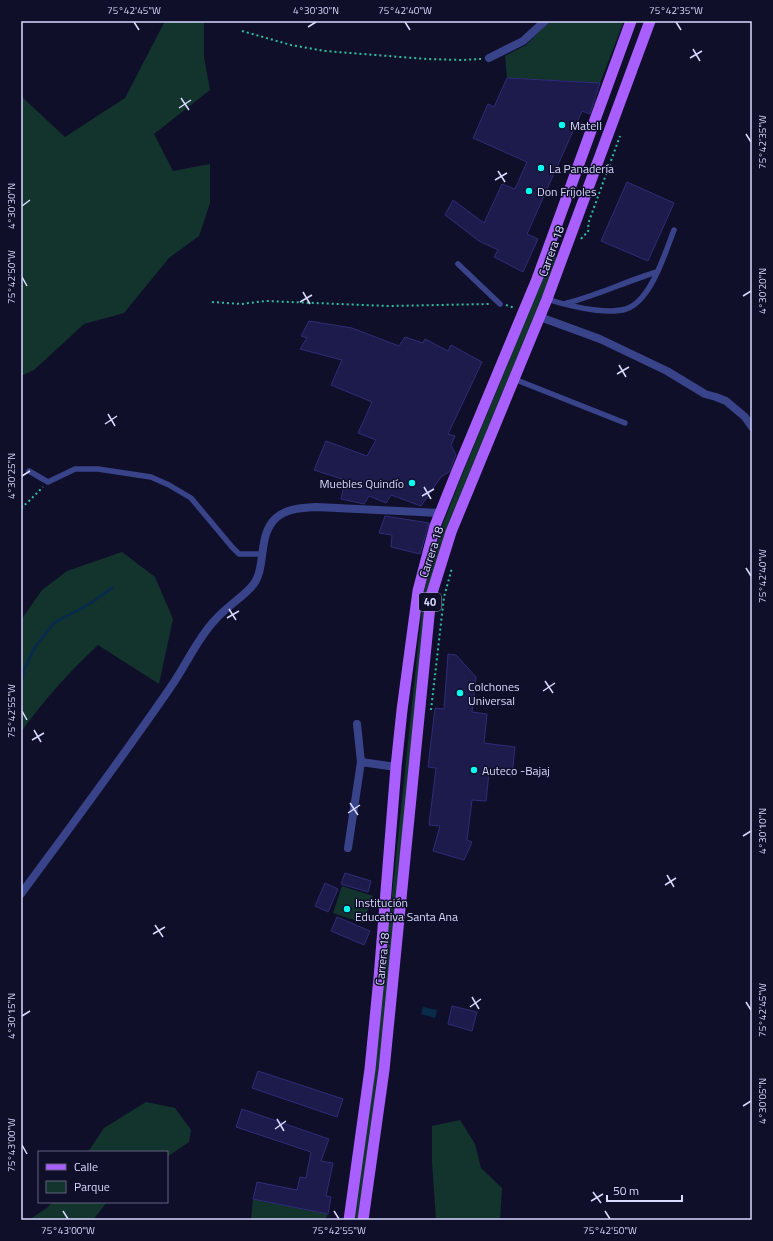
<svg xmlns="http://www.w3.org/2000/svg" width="773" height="1241" viewBox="0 0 773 1241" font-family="'Titillium Web',sans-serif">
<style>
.green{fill:#12342d}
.water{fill:#092b4a}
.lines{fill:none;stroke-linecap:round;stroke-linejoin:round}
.stream{stroke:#092b4a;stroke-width:3}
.building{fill:#1d1b4b;stroke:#2f2c78}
.path{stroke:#2cc09e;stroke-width:2;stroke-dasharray:2 3;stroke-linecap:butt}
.service{stroke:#39438a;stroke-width:5.5}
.minor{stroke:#39438a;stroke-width:8}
.primary{stroke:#a95fff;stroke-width:11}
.ticks{fill:none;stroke:#d8daff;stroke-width:1.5}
.poi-dot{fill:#04ffef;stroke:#100f2a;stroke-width:1.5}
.labels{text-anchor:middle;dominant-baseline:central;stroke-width:3;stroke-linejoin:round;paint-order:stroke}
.shield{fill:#100f2a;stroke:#9c9dbf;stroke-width:1}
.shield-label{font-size:11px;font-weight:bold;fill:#d8daff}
.poi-label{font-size:12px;fill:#d8daff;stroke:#100f2a;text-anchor:start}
.street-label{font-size:12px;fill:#d8daff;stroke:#100f2a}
.neatline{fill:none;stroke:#d8daff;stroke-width:1.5}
.ticks-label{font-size:10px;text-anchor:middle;fill:#d8daff}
</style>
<rect width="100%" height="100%" fill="#100f2a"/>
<path class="green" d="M165 21H204V57L210 90 154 134 173 171 210 164V203L199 236 169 258 124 313 84 324 34 370 21 376V96L65 137 125 98Z
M550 21H624L600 83 507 78 505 56 526 45Z
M551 255 558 258 446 530 427 594 383 1033 358 1220H354L384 971 424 590 441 529 464 470 511 356Z
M122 552 155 577 173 619 159 684 98 645C70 671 44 700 21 732V620L42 590 67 571Z
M342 886 373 896 363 923 333 913Z
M146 1102 175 1108 191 1130 189 1142 167 1157V1152H88L104 1128Z
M460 1120 475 1144 481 1168 502 1188 500 1220H436L432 1162V1126Z
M253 1199 328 1214 325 1220H251Z
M52 1202H107L93 1220H29L48 1207Z"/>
<path class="water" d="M423 1007 437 1010 435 1018 421 1014Z"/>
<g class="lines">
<path class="stream" d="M21 681 24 670 35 647 54 623 91 603 112 588"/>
</g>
<path class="building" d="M507 78 600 83 590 114 582 111 527 234 538 239 523 272 494 257 498 250 479 241 445 215 453 200 484 223 502 184 515 189 527 162 473 138 488 104 494 107Z
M627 182 674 203 648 261 601 241Z
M309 321 352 328 399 346 405 337 423 343 425 339 448 351 451 345 482 362 448 434 455 436 451 445 456 455 449 472 441 477 421 506 391 495 386 503 369 496 364 504 341 499 345 480 314 470 326 441 367 456 376 440 358 433 372 402 331 385 342 360 300 349 307 338 301 336Z
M385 516 429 523 420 554 391 547 392 535 379 533Z
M448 654 456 655 476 677 472 712 487 714 484 743 515 747 512 776 489 773 486 801 472 800 467 840 472 842 464 860 433 851 440 826 429 825 436 768 428 767 435 708 444 709Z
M345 873 371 881 368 892 341 884Z
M325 883 338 889 328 912 315 906Z
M337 917 370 931 364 945 331 931Z
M452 1006 477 1012 472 1031 448 1024Z
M258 1071 343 1099 337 1117 252 1088Z
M242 1109 329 1139 321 1161 333 1163 326 1196 331 1197 328 1214 253 1199 257 1182 297 1190 300 1177 306 1178 311 1152 236 1127Z"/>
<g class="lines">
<path class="path" d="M242 31 291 45 325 51 426 59 462 60 481 59
M581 239C586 232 590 234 588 224L620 136
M212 302 241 304 266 301 388 306 490 304
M506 305 515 308
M21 508 28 502 43 487
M431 710 444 597 452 568"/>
<path class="service" d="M458 264 500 304
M547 299C562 304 579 308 595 310 604 311 616 312 626 309 651 301 665 253 674 230
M567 303C598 295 627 281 657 272
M514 379 625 423
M29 471 48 482 75 469H98L151 477 169 485 191 498 232 547 239 554H262"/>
<path class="minor" d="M489 58 523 41 545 21
M540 317 600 339 667 371 705 394 716 397 726 401 745 417 752 427
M361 762 396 767
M348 848 361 762 357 724
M21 894C71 826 122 758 170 688 186 666 196 640 215 620 226 607 242 598 253 585 267 567 257 535 276 518 287 508 303 508 316 507L440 513"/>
<path class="primary" d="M349 1220 370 1069 379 978 396 767 402 710 418 591 435 526 457 471 537 279 631 21
M363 1220 384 1070 431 596 451 532 547 299 650 21"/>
</g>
<path class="ticks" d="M134 22 139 30M405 22 410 30M676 22 681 30M308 27 316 22M693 49 700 61M690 58 702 51M181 98 189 110M179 108 191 100M746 134 751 142M498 171 505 182M495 180 507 173M22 206 30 200M22 277 27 286M303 292 310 304M743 296 751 291M300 302 312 295M619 365 626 377M617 374 629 367M108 414 115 426M105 424 117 416M22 476 30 471M424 487 431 499M422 496 434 489M746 568 751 576M229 609 236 620M227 618 239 611M545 681 553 693M543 691 555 683M22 711 27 720M34 730 41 742M32 740 44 733M350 803 358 815M348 813 360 805M743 836 751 831M667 875 674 887M665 885 676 878M155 925 163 937M153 934 165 927M472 997 479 1009M746 1002 751 1010M470 1007 481 999M22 1016 30 1011M743 1106 751 1101M277 1119 284 1131M275 1129 286 1121M22 1145 27 1154M593 1192 601 1203M591 1201 603 1194M63 1211 68 1219M334 1211 339 1219M605 1211 610 1219"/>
<g class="poi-dot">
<circle cx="562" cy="125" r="4"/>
<circle cx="541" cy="168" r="4"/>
<circle cx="529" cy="191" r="4"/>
<circle cx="412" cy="483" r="4"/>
<circle cx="460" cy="693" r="4"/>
<circle cx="474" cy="770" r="4"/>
<circle cx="347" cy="909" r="4"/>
</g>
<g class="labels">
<rect class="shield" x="419" y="593" width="22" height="18" rx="3"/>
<g class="shield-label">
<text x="430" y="602">40</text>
</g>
<g class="poi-label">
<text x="570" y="125">Matell</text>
<text x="549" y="168">La Panadería</text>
<text x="537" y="191">Don Fríjoles</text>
<text x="404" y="483" text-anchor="end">Muebles Quindío</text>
<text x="468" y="686">Colchones<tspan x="468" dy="14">Universal</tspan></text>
<text x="482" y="770">Auteco -Bajaj</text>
<text x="355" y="902">Institución<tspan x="355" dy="14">Educativa Santa Ana</tspan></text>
</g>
<g class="street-label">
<text transform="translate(551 251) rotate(-70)">Carrera 18</text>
<text transform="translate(431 552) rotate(-72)">Carrera 18</text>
<text transform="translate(382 959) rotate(-84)">Carrera 18</text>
</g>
</g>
<rect width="773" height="1241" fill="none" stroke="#100f2a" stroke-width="44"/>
<rect x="38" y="1151" width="130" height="52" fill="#100f2a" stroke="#60607f"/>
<rect x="46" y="1164" width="20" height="6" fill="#a95fff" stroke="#60607f"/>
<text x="74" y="1171" font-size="12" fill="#d8daff">Calle</text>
<rect x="46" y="1181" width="20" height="12" fill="#12342d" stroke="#60607f"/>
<text x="74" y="1191" font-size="12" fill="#d8daff">Parque</text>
<path d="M607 1195v6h75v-6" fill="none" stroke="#d8daff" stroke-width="2"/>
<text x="613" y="1195" font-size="12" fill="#d8daff" stroke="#100f2a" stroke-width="3" paint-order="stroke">50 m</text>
<rect x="22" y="22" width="729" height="1197" class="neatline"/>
<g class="ticks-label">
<text x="134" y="14">75°42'45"W</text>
<text x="316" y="14">4°30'30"N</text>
<text x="405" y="14">75°42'40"W</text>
<text x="676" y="14">75°42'35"W</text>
<text transform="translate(762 142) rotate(-90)" y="4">75°42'35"W</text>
<text transform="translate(11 206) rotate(-90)" y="4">4°30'30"N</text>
<text transform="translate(11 277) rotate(-90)" y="4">75°42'50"W</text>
<text transform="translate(762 291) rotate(-90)" y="4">4°30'20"N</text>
<text transform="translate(11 476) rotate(-90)" y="4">4°30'25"N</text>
<text transform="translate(762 576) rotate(-90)" y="4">75°42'40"W</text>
<text transform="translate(11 711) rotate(-90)" y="4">75°42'55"W</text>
<text transform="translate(762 831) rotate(-90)" y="4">4°30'10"N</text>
<text transform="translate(762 1010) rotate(-90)" y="4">75°42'45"W</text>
<text transform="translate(11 1016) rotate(-90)" y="4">4°30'15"N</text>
<text transform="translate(762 1101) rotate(-90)" y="4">4°30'05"N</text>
<text transform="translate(11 1145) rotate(-90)" y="4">75°43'00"W</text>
<text x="68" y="1234">75°43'00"W</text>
<text x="339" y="1234">75°42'55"W</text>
<text x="610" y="1234">75°42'50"W</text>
</g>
</svg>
